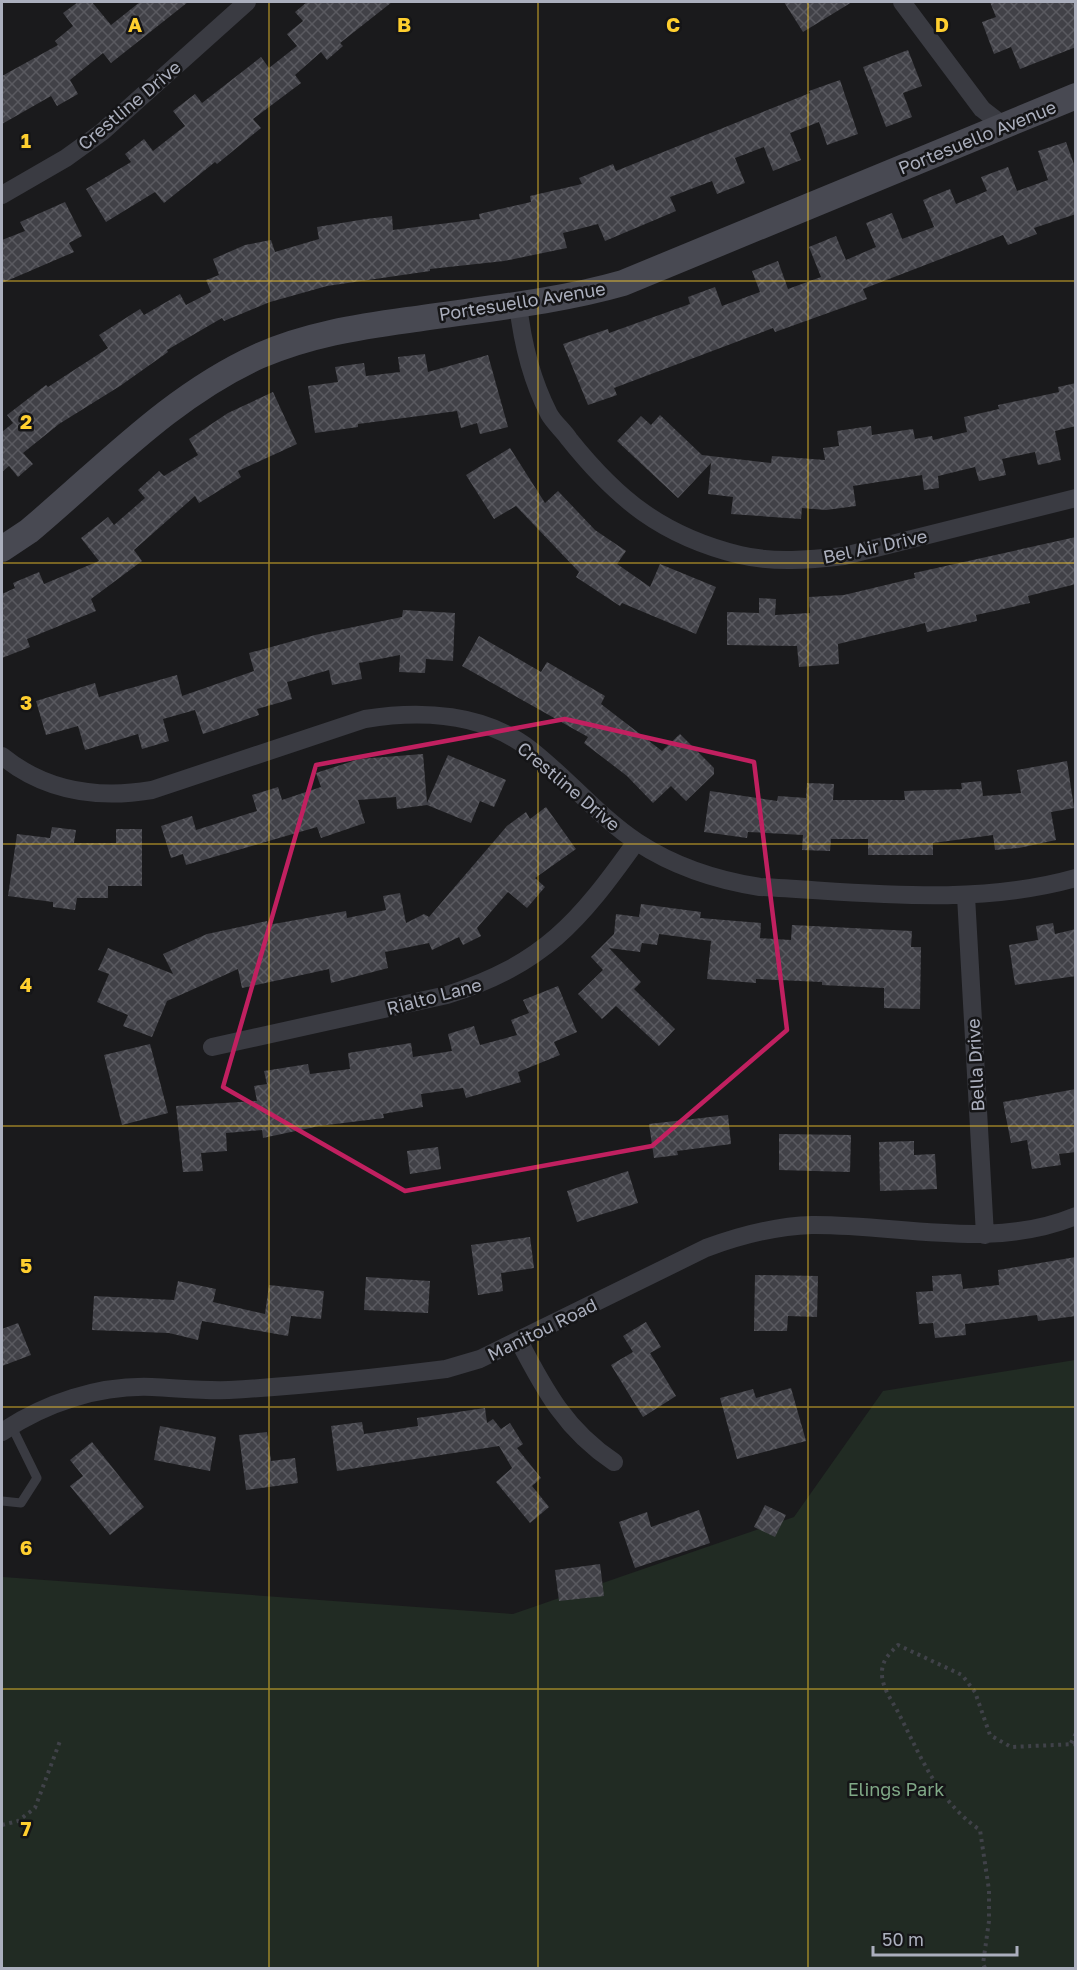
<svg xmlns="http://www.w3.org/2000/svg" width="1077" height="1970" viewBox="0 0 1077 1970" font-family="'Golos Text',sans-serif">
<style>
.green{fill:#212b23}
.building{fill:url(#building-cross-hatch)}
.lines{fill:none;stroke-linecap:round;stroke-linejoin:round}
.path{stroke:#404249;stroke-width:4;stroke-dasharray:3 4.5;stroke-linecap:butt}
.lane{stroke:#3a3b42;stroke-width:9}
.street{stroke:#3a3b42;stroke-width:18}
.secondary{stroke:#484952;stroke-width:26}
.marked{fill:none;stroke:#c12060;stroke-width:4.5;stroke-linejoin:round}
.grid{fill:none;stroke:#ffcf2f;stroke-width:1.5;stroke-opacity:0.55}
.labels{text-anchor:middle;dominant-baseline:central;stroke-width:5;stroke-linejoin:round;paint-order:stroke}
.street-label{font-size:18px;fill:#abafbd;stroke:#151517}
.park-label{font-size:18px;fill:#80a987;stroke:#151517}
.grid-label{font-size:20px;text-anchor:middle;font-weight:bold;fill:#ffcf2f;stroke:#151517;stroke-width:5;stroke-linejoin:round;paint-order:stroke}
</style>
<defs>
<pattern id="building-cross-hatch" width="8" height="8" patternUnits="userSpaceOnUse" patternTransform="scale(1.5)"><rect width="8" height="8" fill="#414147"/><path d="M0 0l8 8M0 8l8-8" fill="none" stroke="#5a5a60"/></pattern>
</defs>
<rect width="100%" height="100%" fill="#1a1a1c"/>
<path class="green" d="M1075 1360V1968H2L3 1577 513 1614 794 1517 883 1391Z"/>
<path class="building" d="M78 2H92L111 25 140 2H188L111 63 103 53 70 80 78 94 57 106 51 96 2 124V76L58 45 55 41 73 26 63 13Z
M307 2H392L340 43 343 46 327 60 321 52 295 75 301 83 253 119 261 128 217 164 215 162 164 203 155 192 106 222 86 189 131 162 125 154 144 139 153 151 185 126 173 111 195 94 202 103 261 57 269 68 297 46 287 34 303 21 295 12Z
M784 2H852L803 32Z
M990 2H1076V47L1020 69 1011 47 994 54 982 22 996 17Z
M908 50 922 86 903 93 912 117 886 127 863 67Z
M840 80 858 134 827 145 819 122 790 133 801 160 773 171 764 147 735 158 745 183 717 194 712 181 670 197 676 211 605 241 598 224 563 233 567 248 504 261 430 269V271L327 286 270 302 224 321 222 318 167 350 168 352 120 386 59 424 23 453 33 464 18 477 9 466 2 472V432L13 423 7 415 46 385 48 387 108 348 99 335 140 309 144 315 180 294 186 305 211 292 206 280 219 275 213 259 245 245 271 240 275 252 319 239 317 227 366 219 392 216 393 230 480 219 479 214 531 202 530 196 582 184 579 178 613 164 616 171 810 93 809 91Z
M1066 142 1076 170V214L1034 228 1037 234 1008 245 1003 235 863 289 867 299 775 332 773 328 614 388 617 395 588 405 563 344 608 329 609 333 690 304 688 297 715 287 722 306 760 292 752 271 778 261 788 289 821 277 809 247 836 236 846 260 876 247 866 223 892 213 902 239 934 227 923 200 950 189 956 204 987 191 981 177 1008 167 1017 191 1048 180 1038 151Z
M65 202 82 236 69 243 74 252 2 283V240L25 231 20 222Z
M425 354 428 372 488 355 508 427 480 434 477 423 461 428 457 411 358 424V427L315 433 308 386 338 382 335 367 364 363 366 376 400 372 398 357Z
M1076 383V426L1055 431 1061 460 1038 465 1035 452 1002 459 1006 475 979 481 975 467 938 476 939 488 924 490 922 475 853 486 856 506 826 510 802 508 801 519 731 514 733 497 708 494 711 463 678 498 617 441 641 416 651 425 660 415 702 455 771 463 772 456 825 460 823 448 839 446 837 431 871 426 872 435 913 429 915 439 932 436 933 440 967 432 964 417 999 409 998 405 1059 392 1058 387Z
M273 392 297 444 238 471 241 477 199 503 195 496 134 550 142 561 91 599 96 611 27 639 30 647 2 658V594L15 588 13 583 39 572 44 584 99 561 81 538 108 517 114 525 145 498 138 490 159 471 164 476 198 455 189 439 228 413Z
M510 448 545 503 558 491 595 530 626 551 617 564 650 587 660 564 716 587 696 634 622 603 620 606 576 577 579 572 516 506 494 519 466 475Z
M1076 537V584L1028 596 1030 603 976 615 977 621 927 632 925 623 838 644 839 664 799 667 797 646 727 645V612L759 613V598L776 599 775 615 810 613 809 597 844 595 915 578 914 573Z
M403 610 455 613 453 661 426 659 425 673 399 672 400 655 359 663 362 679 332 685 329 670 287 682 292 699 257 709 259 715 203 734 195 710 163 719 169 741 142 749 138 734 85 750 78 726 46 735 36 701 95 683 99 697 177 675 182 696 254 671 249 653 315 635 402 617Z
M479 636 541 672 547 662 605 696 601 704 662 751 680 734 714 768V774L686 801 671 786 653 803 627 776 584 743 588 737 462 666Z
M423 754 427 803 448 755 506 780 494 807 480 801 471 823 427 805 397 809 396 797 358 800 365 823 321 838 317 827 186 865 183 854 171 858 161 826 192 816 196 830 257 811 252 795 278 787 282 800 321 787 316 773 359 759Z
M1067 761 1074 808 1051 812 1056 840 1019 848 995 850 993 835 933 843V855H868V839H831L830 851 802 850 803 835 748 832 747 838 704 832 710 791 777 801 778 796 806 798 807 783 834 784 833 800H905L904 791 962 789 961 783 981 781 983 796 1021 793 1017 770Z
M546 807 576 849 535 878 545 887 527 908 508 892 477 928 481 936 463 945 459 937 432 950 429 943 385 952 388 968 331 983 329 969 242 988 238 969 167 1001 152 1037 123 1026 128 1015 97 1002 109 974 98 970 108 948 173 974 163 954 207 934 267 921 268 925 346 911 347 918 386 910 383 896 400 893 406 923 424 914 429 917 507 826 526 812 530 819Z
M52 827 76 830 74 843H116V829H142V886H108V898H77L75 910 53 907V902L8 896 17 834 50 838Z
M641 904 701 912 700 918 761 923 760 938 791 940 792 925 912 931 911 947H921L920 1009 884 1008V988L822 985V982L756 979V983L707 979 711 941 659 934 657 945 642 943 640 952 609 948 641 982 634 989 675 1029 659 1046 616 1006 602 1019 578 994 603 970 591 957 614 934 616 914 639 917Z
M1053 923 1055 934 1076 929V976L1015 985 1009 945 1038 940 1036 926Z
M558 986 577 1032 554 1042 560 1055 518 1072 521 1082 466 1098 463 1088 421 1094 423 1107 383 1114 384 1118 319 1126 263 1138 262 1130 226 1133 227 1151 201 1153 203 1171 183 1172 176 1106 257 1101 254 1086 267 1084 264 1071 308 1064 310 1074 350 1069 348 1053 411 1043 413 1057 452 1051 448 1034 474 1026 480 1045 517 1035 511 1020 529 1013 523 1000Z
M150 1044 168 1113 122 1125 104 1055Z
M1076 1089V1152L1059 1154 1061 1165 1032 1169 1027 1140 1011 1143 1003 1102Z
M728 1115 731 1144 677 1151 678 1155 654 1158 649 1124Z
M779 1134 851 1135 850 1172 779 1170Z
M914 1141V1155L935 1154 937 1189 880 1191 879 1142Z
M438 1147 441 1169 410 1174 407 1151Z
M628 1171 638 1203 577 1222 567 1191Z
M530 1237 534 1268 501 1273 503 1291 478 1295 471 1245Z
M1076 1257V1316L1038 1321 1037 1315 965 1324 966 1335 935 1338 933 1323 919 1324 916 1292 933 1291 932 1276 961 1274 963 1289 999 1285 998 1270Z
M755 1275 818 1276 817 1317 788 1316 787 1331H754Z
M366 1277 430 1281 428 1313 364 1310Z
M178 1281 216 1289 213 1302 265 1314 269 1285 324 1291 321 1319 291 1316 288 1336 202 1321 198 1340 169 1333 92 1330 94 1296 174 1300Z
M646 1322 661 1347 650 1353 676 1396 643 1417 611 1365 633 1352 623 1336Z
M18 1323 31 1355 2 1366V1329Z
M791 1388 806 1441 737 1459 720 1398 753 1389 756 1398Z
M485 1408 487 1423 493 1419 501 1429 510 1423 523 1444 517 1448 541 1478 532 1486 549 1507 530 1523 496 1482 512 1468 499 1446 337 1471 331 1426 362 1422 364 1434 418 1426 417 1418Z
M160 1426 216 1437 210 1471 154 1460Z
M267 1432 271 1461 295 1458 298 1483 246 1490 239 1435Z
M92 1442 144 1507 110 1535 70 1486 83 1476 70 1460Z
M765 1505 786 1515 775 1537 754 1527Z
M699 1510 710 1543 635 1568 619 1522 647 1512 651 1527Z
M600 1564 604 1596 559 1601 555 1570Z"/>
<g class="lines">
<path class="path" d="M1071 1743 1076 1733
M2 1825 18 1821 35 1808 60 1741
M985 1968 983 1964 989 1921V1890L980 1830C938 1801 922 1759 899 1714 893 1702 881 1687 882 1672 882 1660 890 1653 898 1645L962 1675 975 1692 990 1735 1011 1747 1076 1744"/>
<path class="lane" d="M2 1501 21 1503 37 1478 11 1425"/>
<path class="street" d="M902 2 982 109 1004 126
M2 195 66 158 102 132 247 2
M518 304C522 340 532 381 549 414 554 423 563 430 569 439 617 499 662 536 740 555 774 563 809 560 844 556L1076 498
M2 756C45 791 98 799 152 790L365 719C421 710 484 713 531 750 567 778 598 816 637 842 675 867 715 880 760 887 864 892 973 907 1076 878
M966 896 985 1235
M212 1047 447 995C544 964 579 922 636 842
M519 1341C545 1391 566 1430 614 1462
M2 1432C45 1403 99 1385 152 1387 177 1388 203 1391 229 1390 302 1386 374 1378 446 1369L480 1359 706 1248C741 1235 775 1226 812 1225 900 1224 991 1251 1076 1216"/>
<path class="secondary" d="M2 549 29 531C102 470 170 396 259 356 307 335 357 327 408 320 480 309 553 303 623 283L1076 96"/>
</g>
<path class="marked" d="M565 719 754 762 787 1030 652 1146 405 1191 223 1087 316 765Z"/>
<path class="grid" d="M269 2V1968M538 2V1968M808 2V1968M2 281H1076M2 563H1076M2 844H1076M2 1126H1076M2 1407H1076M2 1689H1076"/>
<g class="labels">
<g class="street-label">
<text transform="translate(129 105) rotate(-40)">Crestline Drive</text>
<text transform="translate(977 137) rotate(-22)">Portesuello Avenue</text>
<text transform="translate(522 301) rotate(-9)">Portesuello Avenue</text>
<text transform="translate(875 546) rotate(-12)">Bel Air Drive</text>
<text transform="translate(569 786) rotate(40)">Crestline Drive</text>
<text transform="translate(434 996) rotate(-15)">Rialto Lane</text>
<text transform="translate(975 1065) rotate(-93)">Bella Drive</text>
<text transform="translate(542 1329) rotate(-26)">Manitou Road</text>
</g>
<g class="park-label">
<text x="896" y="1789">Elings Park</text>
</g>
</g>
<g class="grid-label">
<text x="135" y="32">A</text>
<text x="404" y="32">B</text>
<text x="673" y="32">C</text>
<text x="942" y="32">D</text>
<text x="26" y="148">1</text>
<text x="26" y="429">2</text>
<text x="26" y="710">3</text>
<text x="26" y="992">4</text>
<text x="26" y="1273">5</text>
<text x="26" y="1555">6</text>
<text x="26" y="1836">7</text>
</g>
<rect width="1077" height="1970" fill="none" stroke="#abafbd" stroke-width="6"/>
<path d="M873 1946v9h144v-9" fill="none" stroke="#abafbd" stroke-width="3"/>
<text x="882" y="1946" font-size="18" fill="#abafbd" stroke="#151517" stroke-width="4.5" paint-order="stroke">50 m</text>
</svg>
